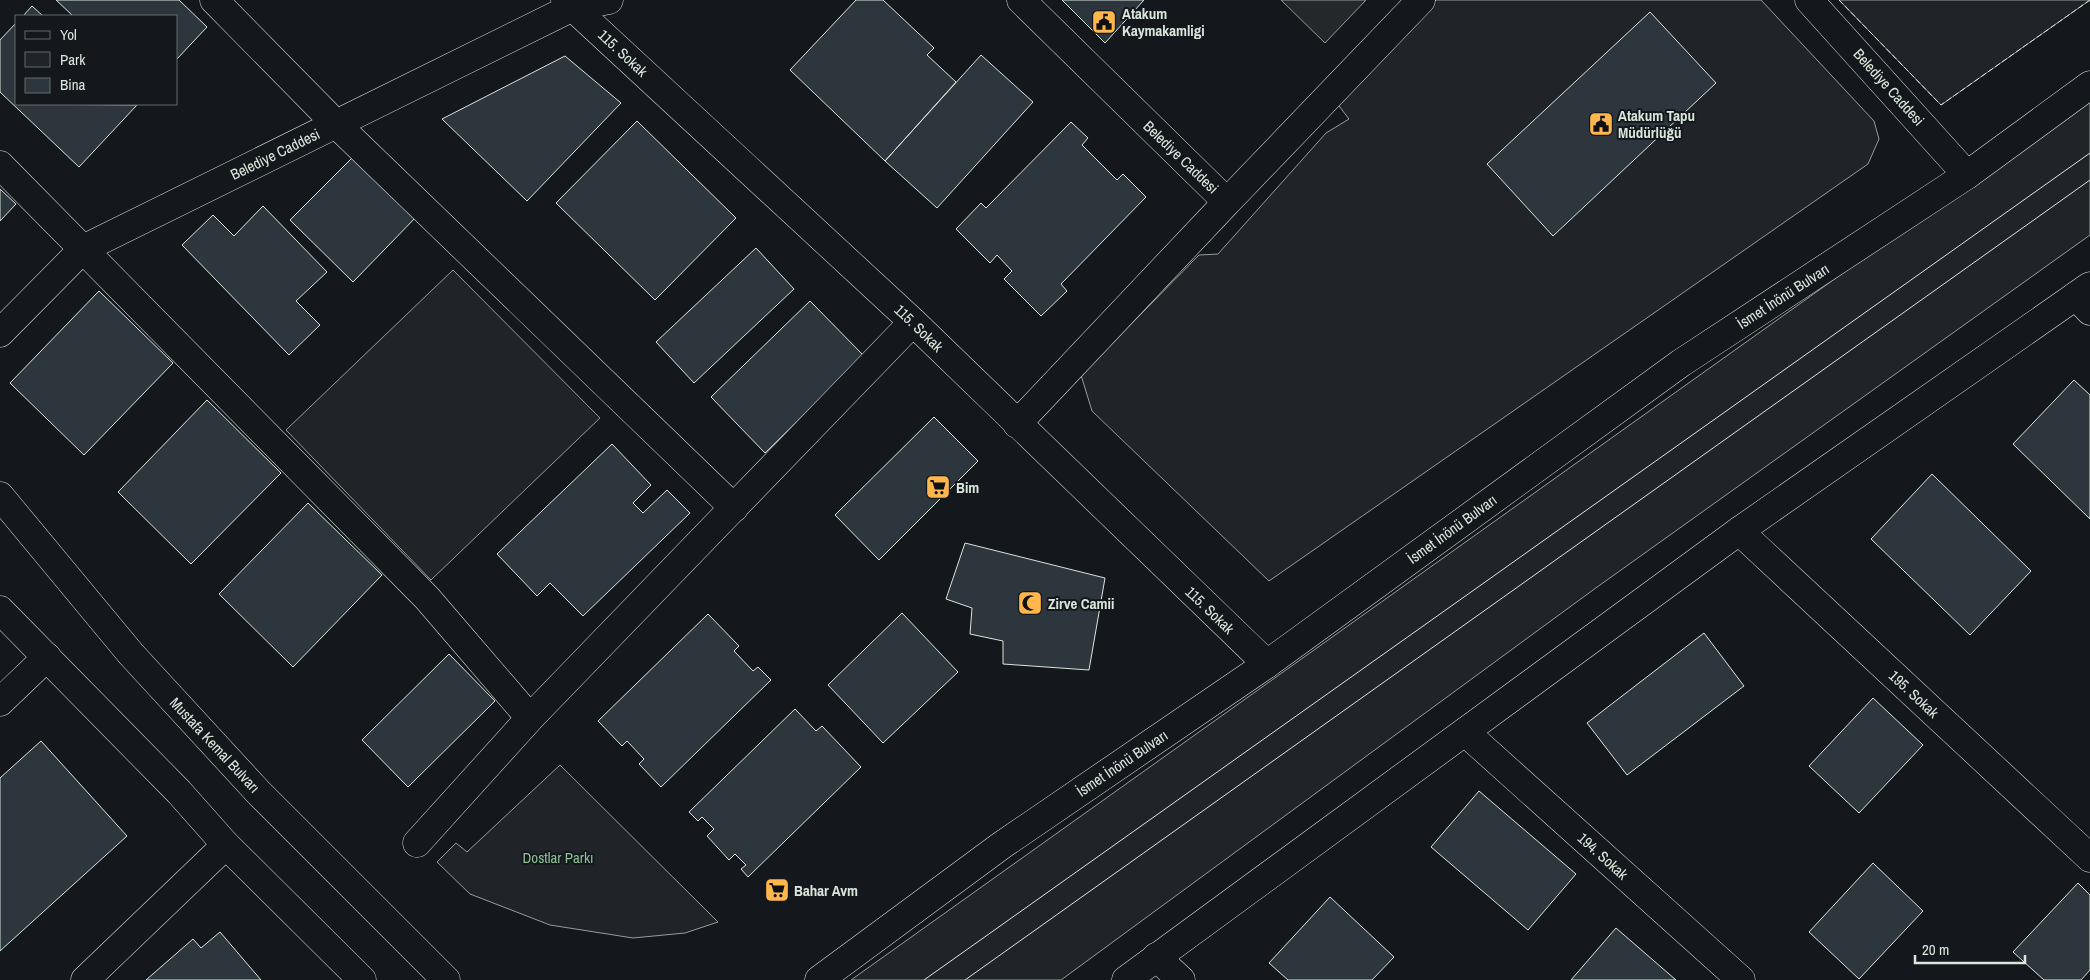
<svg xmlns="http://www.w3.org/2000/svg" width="2090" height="980" viewBox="0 0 2090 980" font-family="'Archivo Narrow',sans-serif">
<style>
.green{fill:#202428;stroke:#939e99}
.parking{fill:#24282b;stroke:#939e99}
.building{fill:#2c363c;stroke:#d8e6dc}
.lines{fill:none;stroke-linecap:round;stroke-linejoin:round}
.minor-casing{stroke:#d8e6dc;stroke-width:29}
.major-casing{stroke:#d8e6dc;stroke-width:29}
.minor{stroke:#14181c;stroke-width:28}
.major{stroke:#14181c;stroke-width:28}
.tram{stroke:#d8e6dc;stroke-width:1}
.fence{stroke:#d8e6dc;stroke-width:1;stroke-dasharray:6 2.5;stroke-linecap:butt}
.labels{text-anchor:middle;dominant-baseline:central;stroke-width:4;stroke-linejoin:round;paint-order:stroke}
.poi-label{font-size:15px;font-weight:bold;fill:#d8e6dc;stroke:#14181c;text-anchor:start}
.street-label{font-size:15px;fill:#d8e6dc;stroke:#14181c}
.park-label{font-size:15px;fill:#8ac095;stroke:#14181c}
</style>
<rect width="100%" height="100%" fill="#14181c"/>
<path class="green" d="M1436 0H1761L1874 121 1879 139 1868 164 1269 581 1092 411 1081 375 1199 255 1218 254 1326 133 1349 119 1336 102Z
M1839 0H2090L1941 105Z
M2090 97V235L1593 590 1061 980H851Z
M453 270 600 418 431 580 286 430Z
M560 765 718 922 685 933 633 938 550 925 470 894 437 862 456 843 467 852Z"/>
<path class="parking" d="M1281 0H1366L1325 43Z"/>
<path class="building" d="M56 0H179L207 27 176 60V16H73Z
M856 0H883L934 48 927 55 956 82 885 161 790 70Z
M1062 0H1144L1105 43Z
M32 6 43 16H23Z
M1650 12 1716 83 1553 236 1487 164Z
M16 23V104L137 105 79 167 0 92V40Z
M981 55 1033 102 937 208 885 161Z
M565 56 621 103 527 201 442 119Z
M637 121 736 218 655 300 556 203Z
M1071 122 1088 138 1082 145 1117 180 1123 174 1146 197 1061 284 1067 291 1041 316 1004 279 1012 271 997 255 990 263 956 229 981 203 986 208Z
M357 153 419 214 353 282 290 220Z
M0 189 16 204 0 221Z
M263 206 327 272 296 301 320 325 289 355 182 245 213 215 234 236Z
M756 248 794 289 694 383 656 342Z
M99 291 173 363 84 455 10 383Z
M810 301 864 356 765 453 711 397Z
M2074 380 2090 395V519L2013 444Z
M207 400 281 473 191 564 118 492Z
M934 417 978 461 879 560 835 515Z
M612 444 651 485 633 503 643 513 667 490 690 513 583 616 550 583 537 596 497 554Z
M1932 474 2031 571 1970 635 1871 539Z
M308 503 382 575 293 667 219 594Z
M965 543 1105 578 1089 670 1003 664V641L970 634 972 608 946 599Z
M902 613 958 672 883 743 828 685Z
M708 614 739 646 734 651 753 671 758 667 771 680 661 787 639 764 644 759 627 741 622 746 598 721Z
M1704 633 1744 686 1627 775 1587 723Z
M449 654 495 701 408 787 362 740Z
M1873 698 1923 745 1859 813 1809 766Z
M795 709 816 731 822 726 861 767 748 877 741 869 746 865 735 854 729 860 707 836 714 829 702 817 698 821 689 812Z
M41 741 127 836 0 951V778Z
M1479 791 1576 874 1528 930 1431 847Z
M1873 863 1923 911 1859 979 1809 932Z
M2078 883 2090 895V970L2081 980H2044L2013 952Z
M1330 897 1394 957 1372 980H1288L1269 963Z
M1616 928 1676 980H1571Z
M220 932 261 980H146L193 939 201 948Z"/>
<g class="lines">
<defs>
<path id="minor" d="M214 0 336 124 734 508
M565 0 913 322 1267 664
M1021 0 1227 202 1421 0
M1809 0 1967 175
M573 7 609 0
M0 165 427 598 530 718 417 843
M2076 296 2090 311
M0 333 83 249 573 7 578 0
M1017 424 1227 202
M1739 531 2090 858
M0 702 47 657
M530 718 913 322
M1465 732 1741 980
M1156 957 1181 980
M85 980 226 845"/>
<path id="major" d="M0 496 131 654 259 793 446 980
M0 610 179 792 226 845 362 980
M819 980 1002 845 1267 664 1681 363 1967 175 2090 85
M1126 980 1739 531 2090 286"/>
</defs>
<use href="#minor" class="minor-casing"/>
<use href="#major" class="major-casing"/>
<use href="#minor" class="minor"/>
<use href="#major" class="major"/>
<path class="tram" d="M924 980 2090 153
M965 980 2090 180"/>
<path class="fence" d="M1839 0 1941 105 2090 0"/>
</g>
<defs>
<symbol id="civic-square" viewBox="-11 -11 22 22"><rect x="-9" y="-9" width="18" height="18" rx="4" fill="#ffb74d" stroke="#14181c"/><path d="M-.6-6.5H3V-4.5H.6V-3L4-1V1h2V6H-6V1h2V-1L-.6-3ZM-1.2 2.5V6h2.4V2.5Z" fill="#111"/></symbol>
<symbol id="supermarket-square" viewBox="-11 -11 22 22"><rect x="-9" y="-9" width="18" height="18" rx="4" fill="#ffb74d" stroke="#14181c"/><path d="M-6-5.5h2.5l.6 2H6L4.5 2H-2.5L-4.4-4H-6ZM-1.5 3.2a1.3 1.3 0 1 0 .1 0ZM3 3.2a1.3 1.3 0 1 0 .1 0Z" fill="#111"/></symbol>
<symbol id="mosque-square" viewBox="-11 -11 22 22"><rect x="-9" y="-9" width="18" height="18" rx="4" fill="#ffb74d" stroke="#14181c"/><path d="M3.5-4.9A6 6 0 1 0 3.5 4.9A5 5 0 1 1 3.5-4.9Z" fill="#111"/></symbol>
</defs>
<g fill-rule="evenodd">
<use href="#civic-square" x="1090" y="8" width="28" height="28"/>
<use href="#civic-square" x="1587" y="110" width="28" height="28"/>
<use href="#supermarket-square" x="924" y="473" width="28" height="28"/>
<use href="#mosque-square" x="1016" y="589" width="28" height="28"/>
<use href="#supermarket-square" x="763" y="876" width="28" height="28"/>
</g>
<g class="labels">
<g class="poi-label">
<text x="1122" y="13">Atakum<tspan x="1122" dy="17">Kaymakamligi</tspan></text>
<text x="1618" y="115">Atakum Tapu<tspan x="1618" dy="17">Müdürlüğü</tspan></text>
<text x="956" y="487">Bim</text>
<text x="1048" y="603">Zirve Camii</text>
<text x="794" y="890">Bahar Avm</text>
</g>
<g class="street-label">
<text transform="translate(623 53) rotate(43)">115. Sokak</text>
<text transform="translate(1889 87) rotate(48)">Belediye Caddesi</text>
<text transform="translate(275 154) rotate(-26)">Belediye Caddesi</text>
<text transform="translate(1181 157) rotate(44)">Belediye Caddesi</text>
<text transform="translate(1783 296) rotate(-33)">İsmet İnönü Bulvarı</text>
<text transform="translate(919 328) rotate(44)">115. Sokak</text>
<text transform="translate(1452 529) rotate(-36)">İsmet İnönü Bulvarı</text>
<text transform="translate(1210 610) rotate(44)">115. Sokak</text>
<text transform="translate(1914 694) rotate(43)">195. Sokak</text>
<text transform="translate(215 745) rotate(47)">Mustafa Kemal Bulvarı</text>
<text transform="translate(1122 763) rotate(-34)">İsmet İnönü Bulvarı</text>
<text transform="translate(1603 856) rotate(42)">194. Sokak</text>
</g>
<g class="park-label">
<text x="558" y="857">Dostlar Parkı</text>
</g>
</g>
<rect x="15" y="15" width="162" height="90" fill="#14181c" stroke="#626a69"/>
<rect x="25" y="31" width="25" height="8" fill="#14181c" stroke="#626a69"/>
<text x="60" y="40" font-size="15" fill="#d8e6dc">Yol</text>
<rect x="25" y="52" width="25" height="15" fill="#202428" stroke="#626a69"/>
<text x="60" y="65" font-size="15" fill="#d8e6dc">Park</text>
<rect x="25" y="78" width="25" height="15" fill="#2c363c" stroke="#626a69"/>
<text x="60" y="90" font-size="15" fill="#d8e6dc">Bina</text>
<path d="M1915 955v8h110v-8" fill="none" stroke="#d8e6dc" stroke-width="2.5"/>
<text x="1922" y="955" font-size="15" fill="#d8e6dc" stroke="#14181c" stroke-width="4" paint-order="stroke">20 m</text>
</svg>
